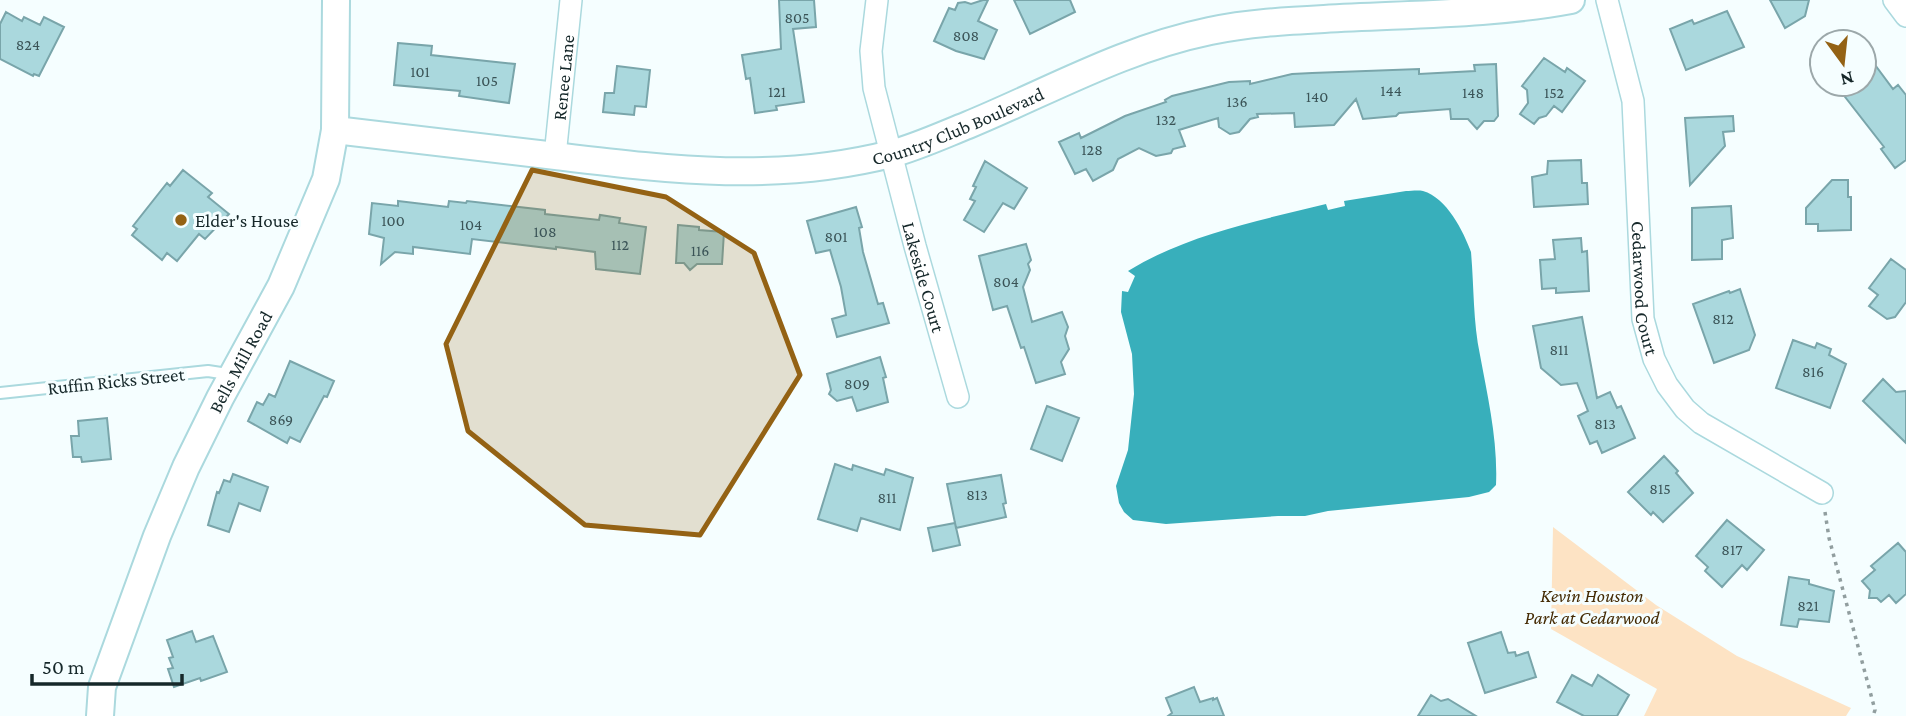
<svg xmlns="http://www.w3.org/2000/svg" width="1906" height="716" viewBox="0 0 1906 716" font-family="'Crimson Pro',serif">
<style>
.green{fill:#fde3c4}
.water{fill:#38afbb}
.building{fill:#aad8dd;stroke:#79a5aa;stroke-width:2}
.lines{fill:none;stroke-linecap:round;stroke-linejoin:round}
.service-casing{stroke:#abd9de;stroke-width:14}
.minor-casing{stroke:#abd9de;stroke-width:24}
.tertiary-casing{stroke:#abd9de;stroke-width:30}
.path{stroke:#919e9f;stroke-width:3.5;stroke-dasharray:3.5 5;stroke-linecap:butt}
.service{stroke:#fff;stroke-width:10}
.minor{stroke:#fff;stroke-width:21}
.tertiary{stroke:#fff;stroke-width:26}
.marked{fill:#946214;fill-opacity:0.2;stroke:#946214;stroke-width:5;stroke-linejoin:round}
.poi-dot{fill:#946214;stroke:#f5feff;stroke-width:2.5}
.labels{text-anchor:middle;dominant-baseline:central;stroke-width:6;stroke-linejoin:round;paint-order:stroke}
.number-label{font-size:16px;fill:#3b5457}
.street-label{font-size:19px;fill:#16282a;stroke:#f5feff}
.poi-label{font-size:19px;fill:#16282a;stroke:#f5feff;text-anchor:start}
.park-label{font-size:19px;font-style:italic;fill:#442a03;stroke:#f5feff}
</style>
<rect width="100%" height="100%" fill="#f5feff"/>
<path class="green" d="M1553 527 1656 605 1737 656 1851 708 1846 716H1644L1657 689 1551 629Z"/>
<path class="water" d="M1406 191C1411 191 1418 190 1423 191 1447 198 1463 231 1471 252 1474 286 1473 322 1480 355 1488 398 1498 441 1496 485L1489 492 1469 497 1328 511 1305 516H1278L1166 524 1133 520 1124 512 1119 503 1116 486 1128 450 1134 394 1132 354 1121 312 1122 291 1128 292 1135 276 1128 271C1188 234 1258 221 1326 204L1328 210 1345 206 1344 201Z"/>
<path class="building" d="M779 0H814L816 27 793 29 804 102 776 106 777 110 755 113 750 78 746 79 742 55 781 49Z
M983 0H988L978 21 997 30 984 59 956 51 934 41 949 8 955 10 958 3 965 2 971 4Z
M1014 0H1070L1075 12 1030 34Z
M1770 0H1809L1805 16 1785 28Z
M1727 11 1744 47 1686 70 1670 29 1692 20 1694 24Z
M6 12 22 21 24 17 40 25 44 17 64 27 39 76 34 74 33 76 0 59V24Z
M398 43 432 46 431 55 515 64 509 103 459 96 460 91 394 85Z
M1864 50 1893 89 1898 85 1906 95V160L1895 168 1881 149 1884 147 1835 84H1864Z
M1544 58 1565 72 1567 68 1585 81 1562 112 1554 106 1546 116 1539 118 1534 124 1520 114 1528 103 1527 90 1522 86Z
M1496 64 1498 116 1494 121H1484L1477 129 1468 119H1451L1450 109 1399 113 1396 116 1363 119 1356 99 1334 125 1295 127 1294 113 1257 114 1258 117 1250 119 1239 132 1230 134 1219 127 1218 118 1179 130 1185 146 1173 149 1171 153 1156 156 1139 148 1118 159 1113 170 1093 181 1086 169 1075 174 1059 142 1079 133 1081 138 1125 116 1166 102 1165 100 1172 96 1229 82 1250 81V84L1292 74 1312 73 1419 69V74L1475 71 1474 65Z
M617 66 650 70 646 107 635 106 634 115 603 112 605 93H614Z
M1733 116 1734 131 1723 132 1725 146 1690 185 1685 118Z
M1581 160 1582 183H1587L1588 204 1534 207 1532 177 1547 174 1548 161Z
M985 161 1027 188 1014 209 1003 203 984 232 964 220 975 201 970 199 976 187 973 186Z
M183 170 212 193 208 197 229 214 205 239 199 234 177 261 167 253 162 260 132 235 137 229 133 226 167 183 170 186Z
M1832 180H1848V197H1851V230L1818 231V224H1806V208Z
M398 201 448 207 449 201 466 203 467 201 545 210V214L599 220 600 215 620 218 619 223 646 227 640 274 596 269 595 252 556 247V249L472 239 470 254 413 247V254L395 252 381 264 384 238 369 234 372 203 398 206Z
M1731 206 1733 238 1722 240V259L1692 260V208Z
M856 207 862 227 859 228 863 252 878 304 883 303 889 323 837 337 832 319 846 315 841 287 830 250 816 253 807 221Z
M678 225 699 227V230L724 232 722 264H697L690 270 684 263H676Z
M1581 238 1582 252 1587 251 1589 291 1556 293V288L1542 289 1540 260 1555 259 1553 240Z
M1026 244 1031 260 1028 264 1030 270 1023 287 1032 322 1062 312 1068 327 1065 336 1069 349 1061 362 1065 374 1036 383 1024 347 1021 348 1007 306 993 310 979 256Z
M1891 259 1906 270V302L1895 317 1887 319 1869 306 1878 295 1869 288Z
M1740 289 1755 335 1749 350 1714 363 1693 304 1729 291 1730 293Z
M1582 317 1597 398 1610 392 1617 408 1621 406 1635 438 1602 453 1597 441 1590 444 1578 416 1588 411 1577 383 1561 385 1541 368 1533 326Z
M1793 340 1815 348 1817 343 1831 349 1829 355 1846 364 1830 408 1776 388Z
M880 357 886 377 883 378 888 402 857 411 852 397 837 401 829 394 831 390 827 374Z
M290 361 334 381 327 397 324 396 300 442 290 437 287 443 248 421 257 402 263 405 269 394 275 397Z
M1883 379 1896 392 1906 391V443L1863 401Z
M1047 406 1079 418 1062 461 1031 449Z
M107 418 111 459 82 462 81 457H73L71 436H79L78 421Z
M1664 456 1678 471 1676 473 1693 493 1663 522 1653 512 1651 515 1628 492Z
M835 464 852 470 853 465 884 475 886 469 913 478 900 530 861 518 857 531 818 519Z
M233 474 268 487 260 511 239 503 229 532 208 525 217 492 219 493 224 480 230 482Z
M1001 475 1006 503 1003 504 1006 517 956 528 947 484Z
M1727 520 1764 550 1747 570 1742 565 1722 587 1705 571 1708 567 1696 556Z
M955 523 960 545 933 551 928 528Z
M1898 543 1906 552V594L1896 603 1889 595 1881 602 1877 598H1869L1870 590 1862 581 1875 570 1871 566Z
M1789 577 1809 580V584L1834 591 1829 622 1799 619 1797 627 1781 625Z
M192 631 196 642 213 636 227 672 201 681 200 678 174 687 168 669 173 668 169 658 173 657 167 640Z
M1501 632 1508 653 1515 652 1516 656 1528 652 1536 677 1485 693 1468 643Z
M1572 675 1592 686 1598 675 1629 695 1617 716H1584L1557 702Z
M1194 687 1200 702 1213 698V700L1217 698 1224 716H1168L1172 713 1166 698Z
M1431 695 1441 701 1448 699 1476 716H1418Z"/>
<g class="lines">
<defs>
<path id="service" d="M0 393 208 371 221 373 231 377"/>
<g id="minor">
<path id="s1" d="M877 0 871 51 874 88 915 246 958 397"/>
<path id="s2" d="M1607 0 1633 101 1643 319 1654 359 1667 385 1685 409 1701 423 1822 493"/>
<path d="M1894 0 1906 16"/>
<path id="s3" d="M555 156 571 0"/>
</g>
<g id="tertiary">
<path id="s4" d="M335 130C409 139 483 148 556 156 672 170 775 183 891 154 917 147 943 135 968 125 1050 91 1123 49 1210 31 1248 23 1286 21 1324 19 1406 14 1490 15 1571 0"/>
<path id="s5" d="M100 716 102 687 157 536 186 467 220 398 281 286 326 179 335 130 336 0"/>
</g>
</defs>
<use href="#service" class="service-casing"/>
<use href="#minor" class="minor-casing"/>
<use href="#tertiary" class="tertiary-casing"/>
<path class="path" d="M1825 512 1829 538 1875 710 1873 716"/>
<use href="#service" class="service"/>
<use href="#minor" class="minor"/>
<use href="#tertiary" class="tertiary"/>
</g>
<path class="marked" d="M532 170 666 197 754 253 800 375 700 535 585 525 468 431 446 344Z"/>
<circle class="poi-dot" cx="181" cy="220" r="7"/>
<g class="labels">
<g class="number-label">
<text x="797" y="17">805</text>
<text x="966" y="35">808</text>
<text x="28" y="44">824</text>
<text x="420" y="71">101</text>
<text x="487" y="80">105</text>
<text x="1391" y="90">144</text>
<text x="777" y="91">121</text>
<text x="1473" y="92">148</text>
<text x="1554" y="92">152</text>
<text x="1317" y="96">140</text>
<text x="1237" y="101">136</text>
<text x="1166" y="119">132</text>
<text x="1092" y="149">128</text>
<text x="393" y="220">100</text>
<text x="471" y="224">104</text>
<text x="545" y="231">108</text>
<text x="836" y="236">801</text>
<text x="620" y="244">112</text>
<text x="700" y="250">116</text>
<text x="1006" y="281">804</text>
<text x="1723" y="318">812</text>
<text x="1559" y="349">811</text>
<text x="1813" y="371">816</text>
<text x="857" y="383">809</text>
<text x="281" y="419">869</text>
<text x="1605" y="423">813</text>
<text x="1660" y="488">815</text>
<text x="977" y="494">813</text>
<text x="887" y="497">811</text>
<text x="1732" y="549">817</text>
<text x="1808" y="605">821</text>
</g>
<g class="street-label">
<text stroke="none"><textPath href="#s3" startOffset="79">Renee Lane</textPath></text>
<text stroke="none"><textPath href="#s4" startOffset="632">Country Club Boulevard</textPath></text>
<text stroke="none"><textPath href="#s1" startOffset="284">Lakeside Court</textPath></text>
<text stroke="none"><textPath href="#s2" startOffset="292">Cedarwood Court</textPath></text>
<text stroke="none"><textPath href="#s5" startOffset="383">Bells Mill Road</textPath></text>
<text transform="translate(116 381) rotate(-6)">Ruffin Ricks Street</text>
</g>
<g class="poi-label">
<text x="195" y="220">Elder's House</text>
</g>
<g class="park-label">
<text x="1592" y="595">Kevin Houston<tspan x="1592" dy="22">Park at Cedarwood</tspan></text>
</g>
</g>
<g transform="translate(1843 63) rotate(165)"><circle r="33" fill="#f5feff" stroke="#9ca8aa" stroke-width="2"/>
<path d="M0-5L12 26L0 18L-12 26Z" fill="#946214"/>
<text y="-10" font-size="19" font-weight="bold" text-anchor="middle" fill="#16282a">N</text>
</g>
<path d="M32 674v10h150v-10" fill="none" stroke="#16282a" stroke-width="3.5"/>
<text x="42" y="674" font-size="21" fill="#16282a" stroke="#f5feff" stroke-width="5" paint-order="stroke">50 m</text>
</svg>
